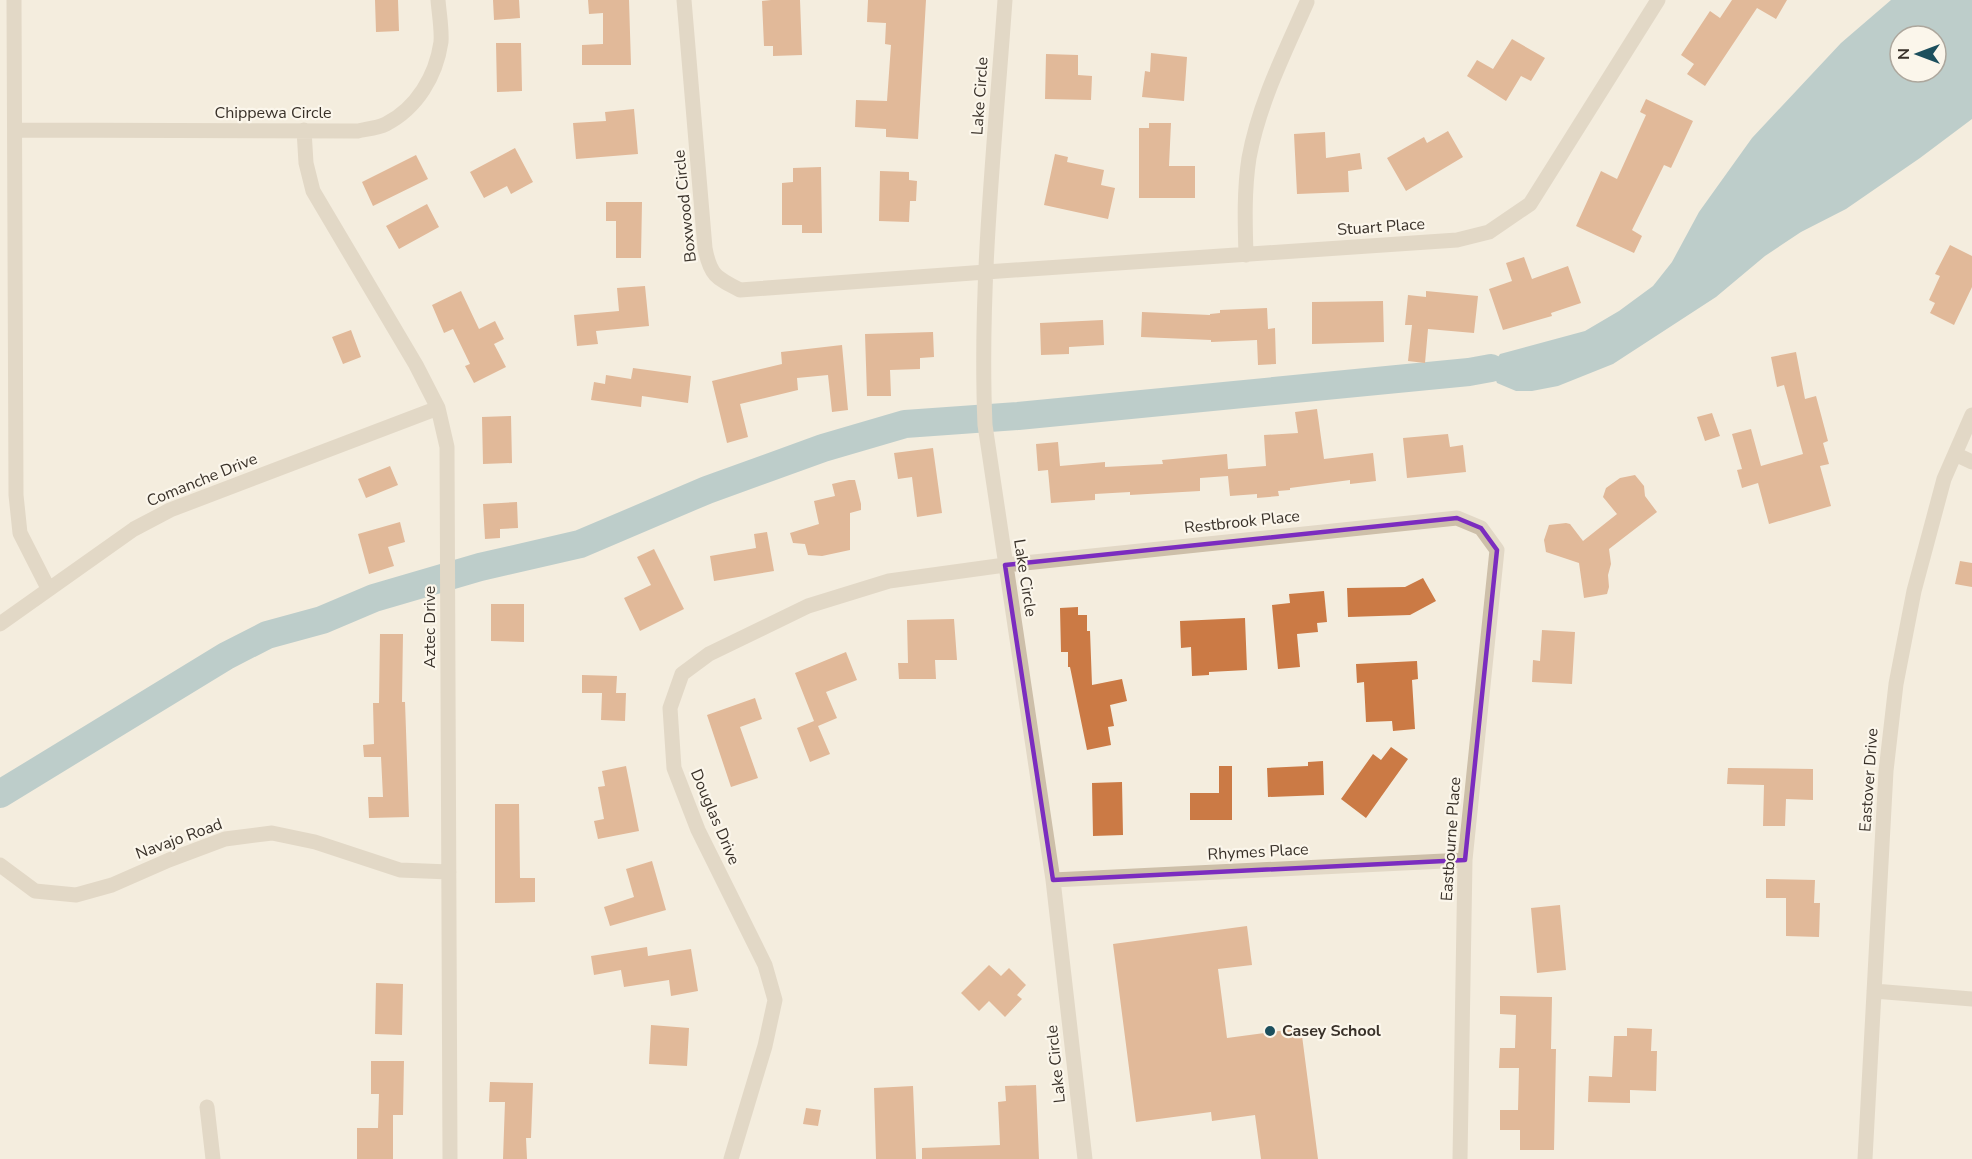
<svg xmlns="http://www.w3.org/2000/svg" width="1972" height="1159" viewBox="0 0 1972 1159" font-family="'Nunito Sans',sans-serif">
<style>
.water{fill:#7ba7b2;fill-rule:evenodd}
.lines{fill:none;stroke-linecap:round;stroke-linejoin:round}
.river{stroke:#7ba7b2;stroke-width:28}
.building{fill:#cb7a45}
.street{stroke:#cdbfa9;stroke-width:15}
.marked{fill:none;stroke:#7b2cbf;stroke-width:4.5;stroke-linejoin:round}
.poi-dot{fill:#1c4f5d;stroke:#fbf6eb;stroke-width:2}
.labels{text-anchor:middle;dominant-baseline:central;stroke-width:4.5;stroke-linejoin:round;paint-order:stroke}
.street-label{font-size:16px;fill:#393129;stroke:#fbf6eb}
.poi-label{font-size:16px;font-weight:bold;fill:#393129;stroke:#fbf6eb;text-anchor:start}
</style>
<rect width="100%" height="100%" fill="#f4edde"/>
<path class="water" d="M1891 0H1972V119L1920 158 1846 209 1801 232 1765 256 1716 297 1613 364 1558 386 1532 391H1516L1497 383 1491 368 1500 354 1585 331 1619 311 1653 286 1672 262 1699 212 1752 138 1841 43ZM1900 36H1936V72H1900Z"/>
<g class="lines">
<path class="river" d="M0 794 226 656 267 635 322 620 374 598 480 567 580 544 707 490 823 448 905 424 1018 416 1469 372 1491 368"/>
</g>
<path class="building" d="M375 0H398L399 31 376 32Z
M493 0H519L520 18 494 20Z
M588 0H629L631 65H582V45L603 44V13L589 14Z
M771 0H800L802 55 773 56V46H764L762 1Z
M868 0H926L918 139 886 137V129L855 127 856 100 887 101 891 45 885 44 886 23 867 22Z
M1732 0H1787L1776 19 1757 8 1705 86 1687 74 1694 64 1681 55 1710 11 1720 18Z
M1512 39 1545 58 1531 81 1521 76 1506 101 1467 76 1477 60 1493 69Z
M496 43H521L522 91 497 92Z
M1151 53 1187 57 1184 101 1142 97 1145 71 1150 72Z
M1046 54 1078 55V75L1092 76 1091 100 1045 99Z
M1646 99 1693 121 1671 168 1664 165 1632 230 1642 236 1634 253 1576 226 1601 171 1617 179 1646 115 1640 112Z
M634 109 638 154 576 159 573 123 606 121 605 112Z
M1149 123H1171L1169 166H1195V198H1139V128H1149Z
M1448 131 1463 157 1406 191 1387 158 1424 137 1427 143Z
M1325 132 1326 158 1360 153 1362 169 1348 171 1349 192 1297 194 1294 134Z
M515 148 533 182 511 194 507 186 484 198 470 172Z
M1055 154 1068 157 1067 162 1104 170 1101 185 1115 188 1108 219 1044 205Z
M416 155 428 179 373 206 362 182Z
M821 167 822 233H802V225H782V183L793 182V168Z
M880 171 909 172V180L917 181 916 201H910L909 222 879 221Z
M606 202H642L641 258H616V221H606Z
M427 204 439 227 399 249 386 226Z
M1950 245 1972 256V287L1954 325 1930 313 1935 303 1929 300 1940 276 1935 274Z
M1524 257 1532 279 1568 266 1581 303 1551 313 1552 316 1503 330 1489 289 1512 281 1506 263Z
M645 286 649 326 596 331 598 344 577 346 574 315 619 311 617 288Z
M461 291 479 329 495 321 504 339 494 344 506 367 474 383 465 366 470 364 453 329 444 333 432 305Z
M1426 291 1478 296 1474 333 1428 329 1425 363 1408 361 1412 325H1405L1408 295 1426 297Z
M1383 301 1384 342 1312 344V302Z
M1267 308 1268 329 1275 328 1276 364 1258 365 1257 340 1211 342V340L1141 337 1142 312 1210 315V314L1220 313V310Z
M1103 320 1104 345 1069 347V354L1041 355 1040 323Z
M351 330 361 357 343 364 332 337Z
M933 332 934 357 920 358V369L890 370 891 396H867L865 334Z
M842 345 848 410 832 412 828 375 797 378 798 390 740 404 748 437 727 443 712 381 782 364 781 352Z
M1796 352 1805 399 1816 396 1828 441 1823 443 1829 464 1820 466 1831 506 1769 524 1758 483 1742 488 1737 470 1742 469 1732 434 1751 429 1761 466 1803 454 1784 385 1777 387 1771 357Z
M633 368 691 376 688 403 642 396 641 407 591 400 594 382 605 384 606 375 631 379Z
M1317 409 1324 459 1373 453 1376 481 1350 484V480L1290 488V490L1278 491 1279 496 1257 498V494L1230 496 1228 476 1200 478V491L1130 495V492L1095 494V500L1051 503 1048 470 1038 471 1036 444 1058 442 1060 466 1105 462V467L1163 464 1162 460 1227 454 1228 469 1266 466 1264 435 1298 433 1295 412Z
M1712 413 1720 436 1705 441 1697 417Z
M511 416 512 463 483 464 482 417Z
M1448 434 1450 447 1463 445 1466 472 1407 478 1403 438Z
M933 448 942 513 917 517 912 477 898 479 894 453Z
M390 466 398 485 366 498 358 479Z
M1635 475 1644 486 1645 496 1657 512 1609 549 1611 564 1608 575 1609 587 1607 594 1584 598 1579 563 1546 552 1544 540 1549 525 1566 523 1570 524 1583 541 1617 514 1603 497 1606 488 1620 478Z
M849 480H855L861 504V510L850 513V550L822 556 808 555 805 544 793 543 790 533 819 524 814 501 835 496 832 484Z
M517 502 518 528 500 529V538L485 539 483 504Z
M400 522 405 542 388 547 394 566 369 574 358 534Z
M767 532 774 571 714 581 710 556 756 548 754 534Z
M654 549 684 609 640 631 624 598 651 585 637 557Z
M1960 561 1972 563V587L1955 584Z
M1423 578 1436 601 1410 615 1348 617 1347 588 1405 587Z
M1324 591 1327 622 1317 623 1318 632 1297 634 1300 667 1278 669 1272 605 1290 603 1289 594Z
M491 604H524V642L491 641Z
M1078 607V615H1087V631H1090L1092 685 1122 679 1127 701 1110 705 1114 726 1108 727 1111 745 1087 750 1070 667H1068V652H1061L1060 608Z
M1245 618 1247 670 1209 672V675L1192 676 1191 647 1181 648 1180 621Z
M954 619 957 660H935L936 679H899L898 663H908L907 620Z
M1542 630 1575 632 1572 684 1532 682 1533 660 1540 661Z
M380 634H403L402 702H405L409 817 369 818 368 797H383L381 757H364L363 745 374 744 373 703H379Z
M846 652 857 680 826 692 837 718 818 726 830 754 810 762 797 728 814 721 795 673Z
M1417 661 1418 679 1412 680 1415 729 1393 731 1392 721 1366 722 1364 682 1357 683 1356 664Z
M582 675 617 676 616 693H626L625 721 601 720 602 693H582Z
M755 698 762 719 740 727 758 778 731 787 707 715Z
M1391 747 1408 759 1366 818 1341 799 1373 754 1381 760Z
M1323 761 1324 795 1268 797 1267 768 1308 766V762Z
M626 766 639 831 598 839 594 821 604 819 598 787 605 786 602 771Z
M1219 766H1232V820H1190V793H1219Z
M1728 768 1813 769V800L1786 799 1785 826H1763L1764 785 1727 784Z
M1122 782 1123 835 1093 836 1092 783Z
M495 804H519L520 878H535V902L495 903Z
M652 861 666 910 610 926 604 907 634 897 626 869Z
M1766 879 1815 880 1814 903H1820L1819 937 1786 936V898H1766Z
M1560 905 1566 970 1537 973 1531 908Z
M1247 926 1252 965 1218 969 1227 1038 1301 1028 1318 1159H1261L1255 1115 1212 1121 1211 1112 1136 1122 1113 944Z
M647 947 648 956 691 949 698 991 671 996 669 980 624 987 621 970 594 975 591 956Z
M989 965 1001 976 1009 968 1026 985 1017 995 1022 999 1005 1017 989 1001 979 1011 961 993Z
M376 983 403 984 402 1035 375 1034Z
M1500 996 1552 997 1551 1049H1556L1554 1150H1520V1130H1500V1110H1518L1519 1068H1499L1500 1048H1515L1516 1015 1500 1014Z
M651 1025 689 1028 687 1066 649 1064Z
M1627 1028 1652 1029 1651 1051H1657L1656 1091 1630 1090V1103L1588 1102 1589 1076 1612 1077 1614 1036H1627Z
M371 1061H404L403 1115H393V1159H357V1128H378L379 1094H371Z
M490 1082 533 1083 531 1138H526L527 1159H503L505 1102H489Z
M1036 1085 1039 1159H922V1148L1000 1145 998 1102 1006 1101 1005 1086Z
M913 1086 916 1159H876L874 1088Z
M806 1108 821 1110 818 1126 803 1124Z"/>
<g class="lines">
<path class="street" d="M14 0 16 495 20 533 48 588
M684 0 705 248C710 275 716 278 740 290L986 272 1457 240 1489 232 1530 204 1658 0
M1005 0C995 141 979 284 985 425L1053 880 1085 1159
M15 130 358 131C367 129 378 128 386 124 417 108 436 76 441 42 442 29 439 13 438 0
M304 130 306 163 313 191 416 365 438 408 447 447 450 1159
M1246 255C1245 223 1244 190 1249 158 1259 103 1285 52 1307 2
M1955 454 1972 462
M0 624 134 529 170 510 438 408
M0 865 35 891 76 895 112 885 169 860 225 839 272 833 315 842 400 870 449 872
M1053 880 1465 860
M1874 991 1972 999
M207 1107 213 1159
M731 1159 765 1046 775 1000 765 965 698 830 674 768 670 708 682 674 709 654 808 606 889 581 1005 565 1457 518 1481 528 1497 550 1465 860 1460 1159
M1865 1159 1886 771 1896 684 1914 591 1944 479 1972 415"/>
</g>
<path d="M0 0H1972V1159H0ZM1457 518 1481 528 1497 550 1465 860 1053 880 1005 565Z" fill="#f4edde" fill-opacity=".55" fill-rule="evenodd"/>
<path class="marked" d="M1457 518 1481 528 1497 550 1465 860 1053 880 1005 565Z"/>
<circle class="poi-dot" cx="1270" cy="1031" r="6"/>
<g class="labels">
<g class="street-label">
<text transform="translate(980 96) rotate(-86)">Lake Circle</text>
<text x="273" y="113">Chippewa Circle</text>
<text transform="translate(685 206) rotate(-96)">Boxwood Circle</text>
<text transform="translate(1381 227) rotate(-4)">Stuart Place</text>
<text transform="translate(202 480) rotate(-22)">Comanche Drive</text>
<text transform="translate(1242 522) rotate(-6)">Restbrook Place</text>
<text transform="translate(1025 578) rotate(81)">Lake Circle</text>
<text transform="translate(430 627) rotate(-90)">Aztec Drive</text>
<text transform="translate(1869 780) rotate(-86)">Eastover Drive</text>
<text transform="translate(715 817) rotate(67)">Douglas Drive</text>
<text transform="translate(179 839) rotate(-20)">Navajo Road</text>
<text transform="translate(1451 839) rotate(-86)">Eastbourne Place</text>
<text transform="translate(1258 852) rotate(-3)">Rhymes Place</text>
<text transform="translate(1056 1064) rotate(-96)">Lake Circle</text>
</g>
<g class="poi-label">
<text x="1282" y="1031">Casey School</text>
</g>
</g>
<g transform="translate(1918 54) rotate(270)"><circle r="28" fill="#fbf6eb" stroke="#ada79d" stroke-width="1.5"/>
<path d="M0-4.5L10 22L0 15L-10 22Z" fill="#1c4f5d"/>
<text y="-9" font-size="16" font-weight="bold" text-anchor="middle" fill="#393129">N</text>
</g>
</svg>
